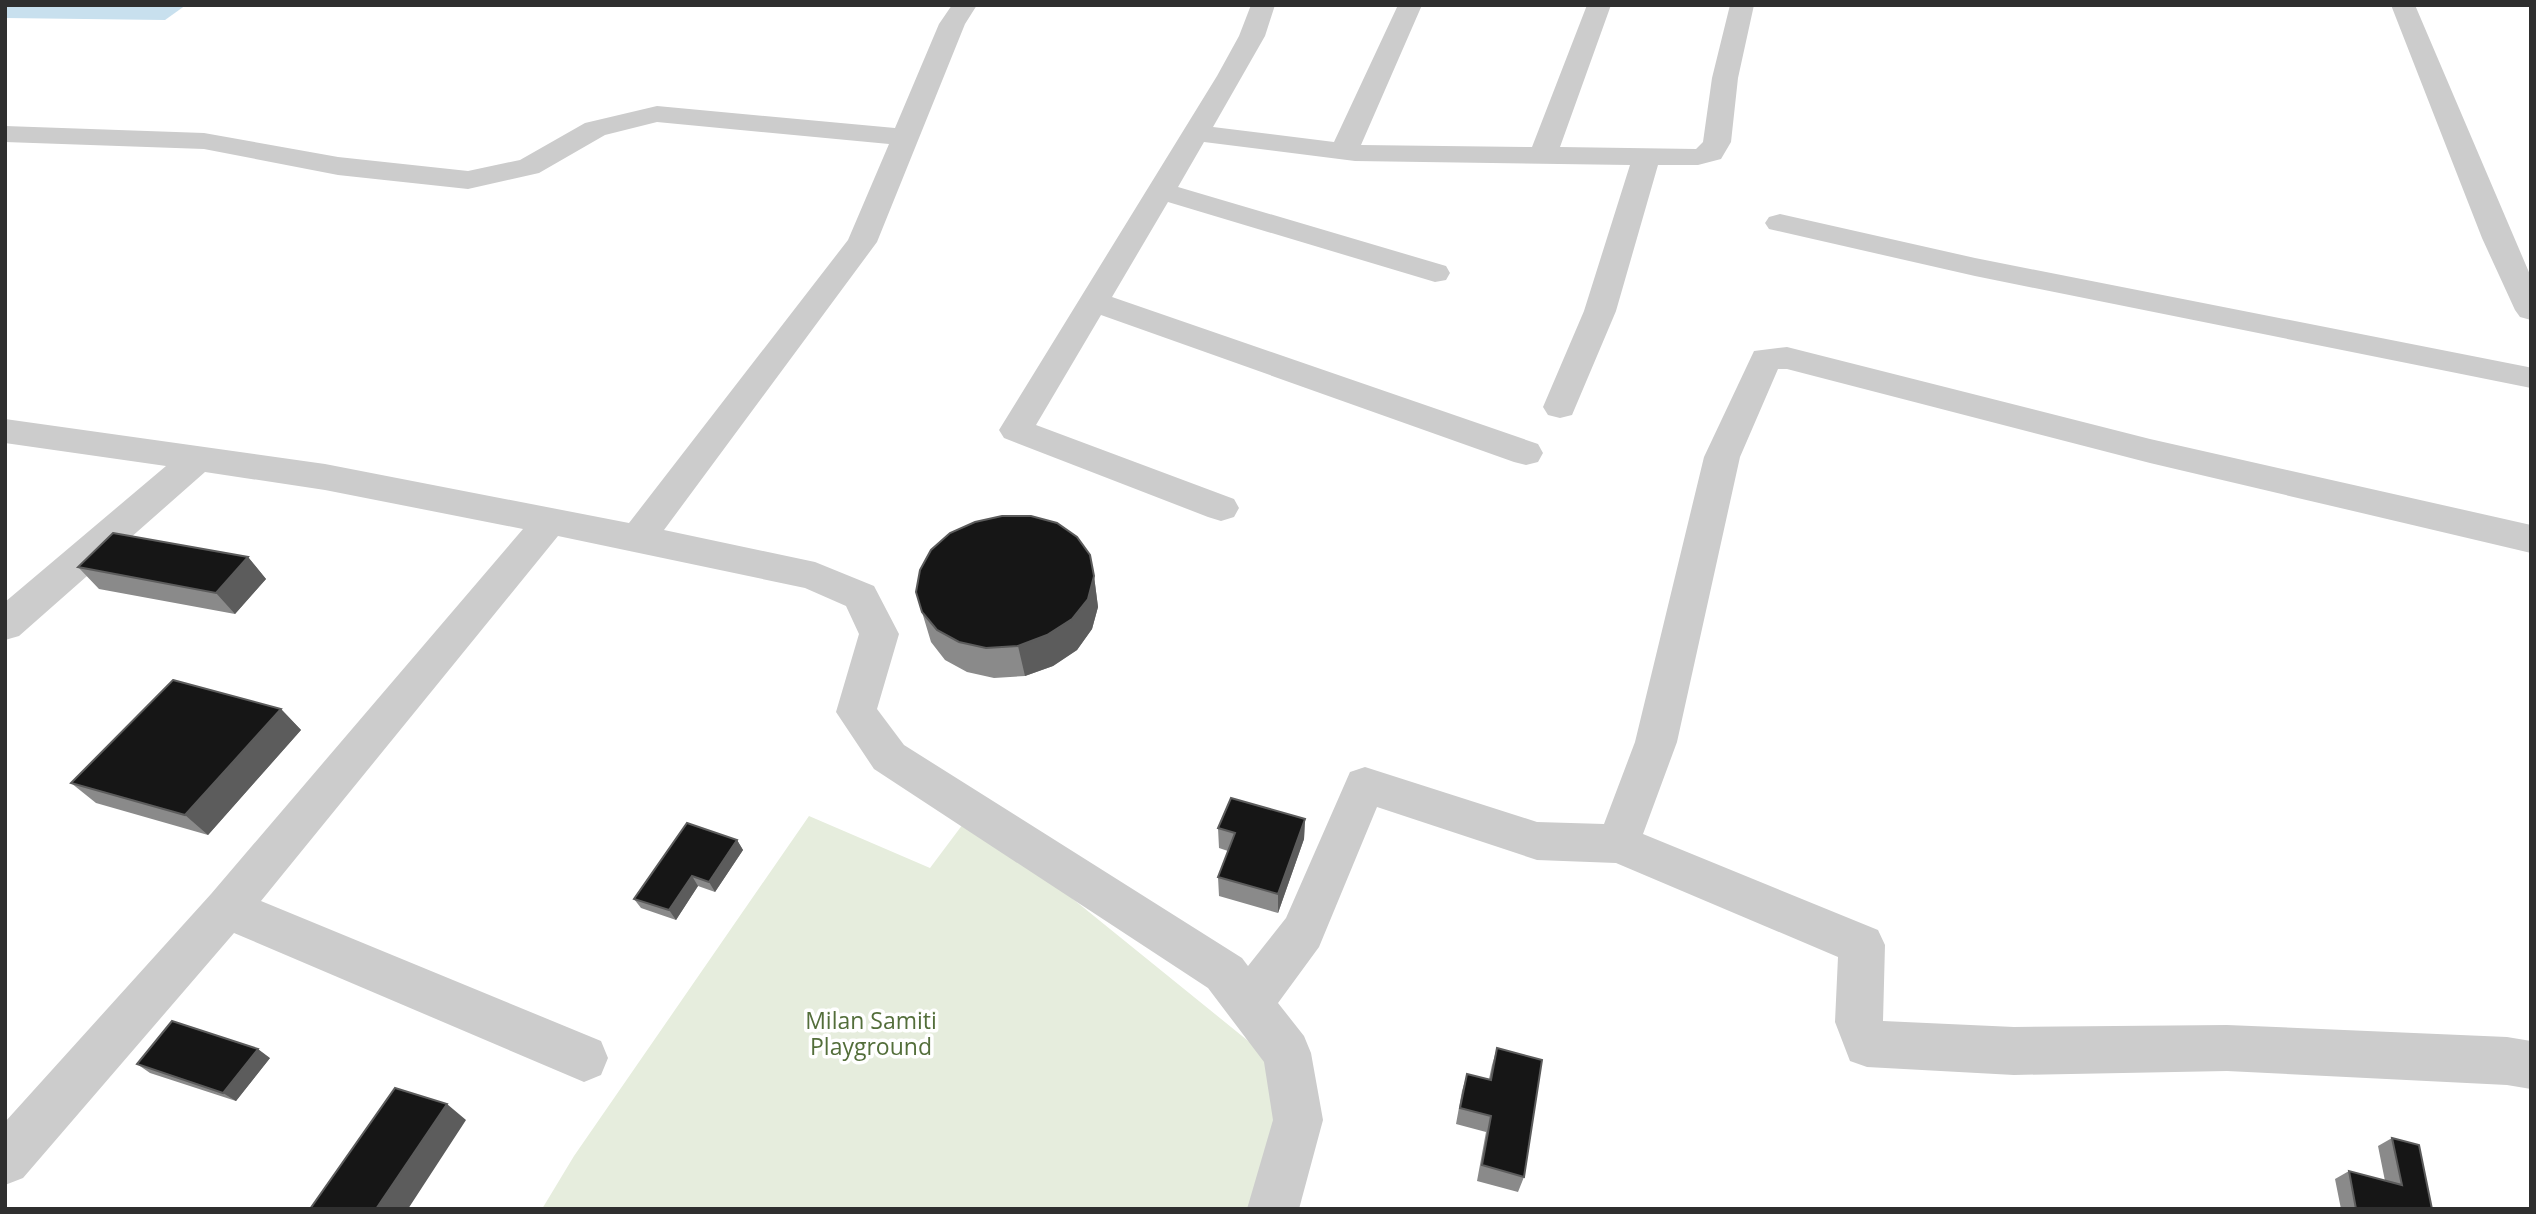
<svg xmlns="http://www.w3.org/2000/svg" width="2536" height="1214" viewBox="0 0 2536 1214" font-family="'Open Sans',sans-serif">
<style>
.green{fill:#e6eddd}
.water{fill:#c8e0ee}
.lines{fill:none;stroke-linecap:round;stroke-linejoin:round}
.minor{fill:#ccc;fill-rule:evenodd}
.wall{fill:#8a8a8a}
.shaded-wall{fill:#5c5c5c}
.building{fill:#161616;stroke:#5c5c5c;stroke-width:2}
.labels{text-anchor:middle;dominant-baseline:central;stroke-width:7;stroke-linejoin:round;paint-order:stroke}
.near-park-label{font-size:23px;fill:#536e3a;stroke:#fff}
</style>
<rect width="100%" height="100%" fill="#fff"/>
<path class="green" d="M809 816 930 868 963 824 1047 878 1315 1095 1286 1209H542L574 1156Z"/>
<path class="water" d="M5 5H186L165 20 5 18Z"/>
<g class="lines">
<path class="minor" d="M952 5H977L965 24 877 242 664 530 815 562 874 586 899 634 877 709 904 745 1242 958 1248 966 1286 918 1350 772 1365 767 1537 822 1604 824 1635 742 1704 457 1754 351 1787 347 2150 439 2531 525V553L2150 463 1787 369H1778L1740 457 1677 742 1643 834 1878 930 1885 945 1883 1021 2014 1027 2227 1025 2507 1037 2531 1041V1089L2507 1085 2227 1071 2014 1075 1867 1067 1850 1061 1835 1022 1838 957 1616 863 1537 860 1377 807 1319 947 1278 1003 1304 1036 1311 1053 1323 1120 1299 1209H1247L1273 1120 1264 1062 1208 988 874 769 836 712 859 634 846 606 805 588 558 536 261 901 601 1041 608 1058 601 1075 584 1082 234 933 23 1178 5 1185V1122L211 894 523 529 325 490 205 472 19 636 5 640V602L166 466 5 443V419L325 464 629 523 848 240 889 144 657 122 605 135 539 173 468 189 338 175 204 149 5 142V126L204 133 338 157 468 171 520 160 585 123 657 106 895 128 939 24Z
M1251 5H1275L1265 36 1213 127 1334 142 1398 5H1422L1361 145 1532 147 1587 5H1611L1560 147 1696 149 1703 142 1712 78 1730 5H1754L1738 78 1731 142 1721 159 1698 165H1658L1616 311 1572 415 1560 418 1548 415 1543 407 1584 311 1630 165 1355 161 1204 142 1178 187 1446 266 1450 273 1446 280 1435 282 1168 202 1112 297 1538 444 1543 453 1538 462 1526 465 1514 462 1101 315 1036 425 1234 499 1239 508 1234 517 1221 521 1208 517 1004 438 999 430 1217 76 1239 36Z
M2391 5H2415L2531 277V320L2520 317 2515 310 2482 238Z
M1780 214 1975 258 2528 367 2531 368V388L1975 276 1769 229 1765 223 1769 217Z"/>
</g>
<path class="wall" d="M248 557 266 579 235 614 99 589 78 567Z
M1094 576 1098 607 1092 629 1077 650 1053 666 1025 676 994 678 967 672 945 660 931 642 916 592Z
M281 709 301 730 208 835 96 803 71 783Z
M1305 819 1304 839 1278 913 1219 896 1218 877 1228 851 1219 848 1218 828Z
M737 840 743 850 715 892 698 886 676 920 641 908 634 899Z
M1497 1048 1524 1177 1518 1192 1477 1181 1486 1132 1456 1124 1462 1091 1467 1074 1489 1079 1492 1065Z
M270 1058 236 1101 150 1073 137 1064Z
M2392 1138 2432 1209H2341L2335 1179 2349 1171 2385 1181 2378 1146Z"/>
<path class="shaded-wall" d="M248 557 266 579 235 614 216 593Z
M1094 576 1098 607 1092 629 1077 650 1053 666 1025 676 1018 646Z
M281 709 301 730 208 835 185 815Z
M1305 819 1304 839 1278 913V894Z
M737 840 743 850 715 892 709 882Z
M692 876 698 886 676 920 669 910Z
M258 1049 270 1058 236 1101 223 1093Z
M447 1104 466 1120 408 1209H376Z"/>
<path class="building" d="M1002 516H1031L1057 523 1077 537 1090 555 1094 576 1088 599 1072 619 1047 635 1018 646 986 648 959 642 937 630 922 612 916 592 920 570 931 550 950 533 975 522Z
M113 533 248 557 216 593 78 567Z
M173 680 281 709 185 815 71 783Z
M1231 798 1305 819 1278 894 1218 877 1235 833 1218 828Z
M687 823 737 840 709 882 692 876 669 910 634 899Z
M172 1021 258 1049 223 1093 137 1064Z
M1497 1048 1542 1060 1524 1177 1482 1165 1491 1116 1460 1108 1467 1074 1491 1080Z
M395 1088 447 1104 376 1209H310Z
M2392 1138 2419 1145 2432 1209H2356L2349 1171 2402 1185Z"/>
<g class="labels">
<g class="near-park-label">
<text x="871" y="1020">Milan Samiti<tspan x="871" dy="26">Playground</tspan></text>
</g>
</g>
<rect width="2536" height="1214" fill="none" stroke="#2f2f2f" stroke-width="14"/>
</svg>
